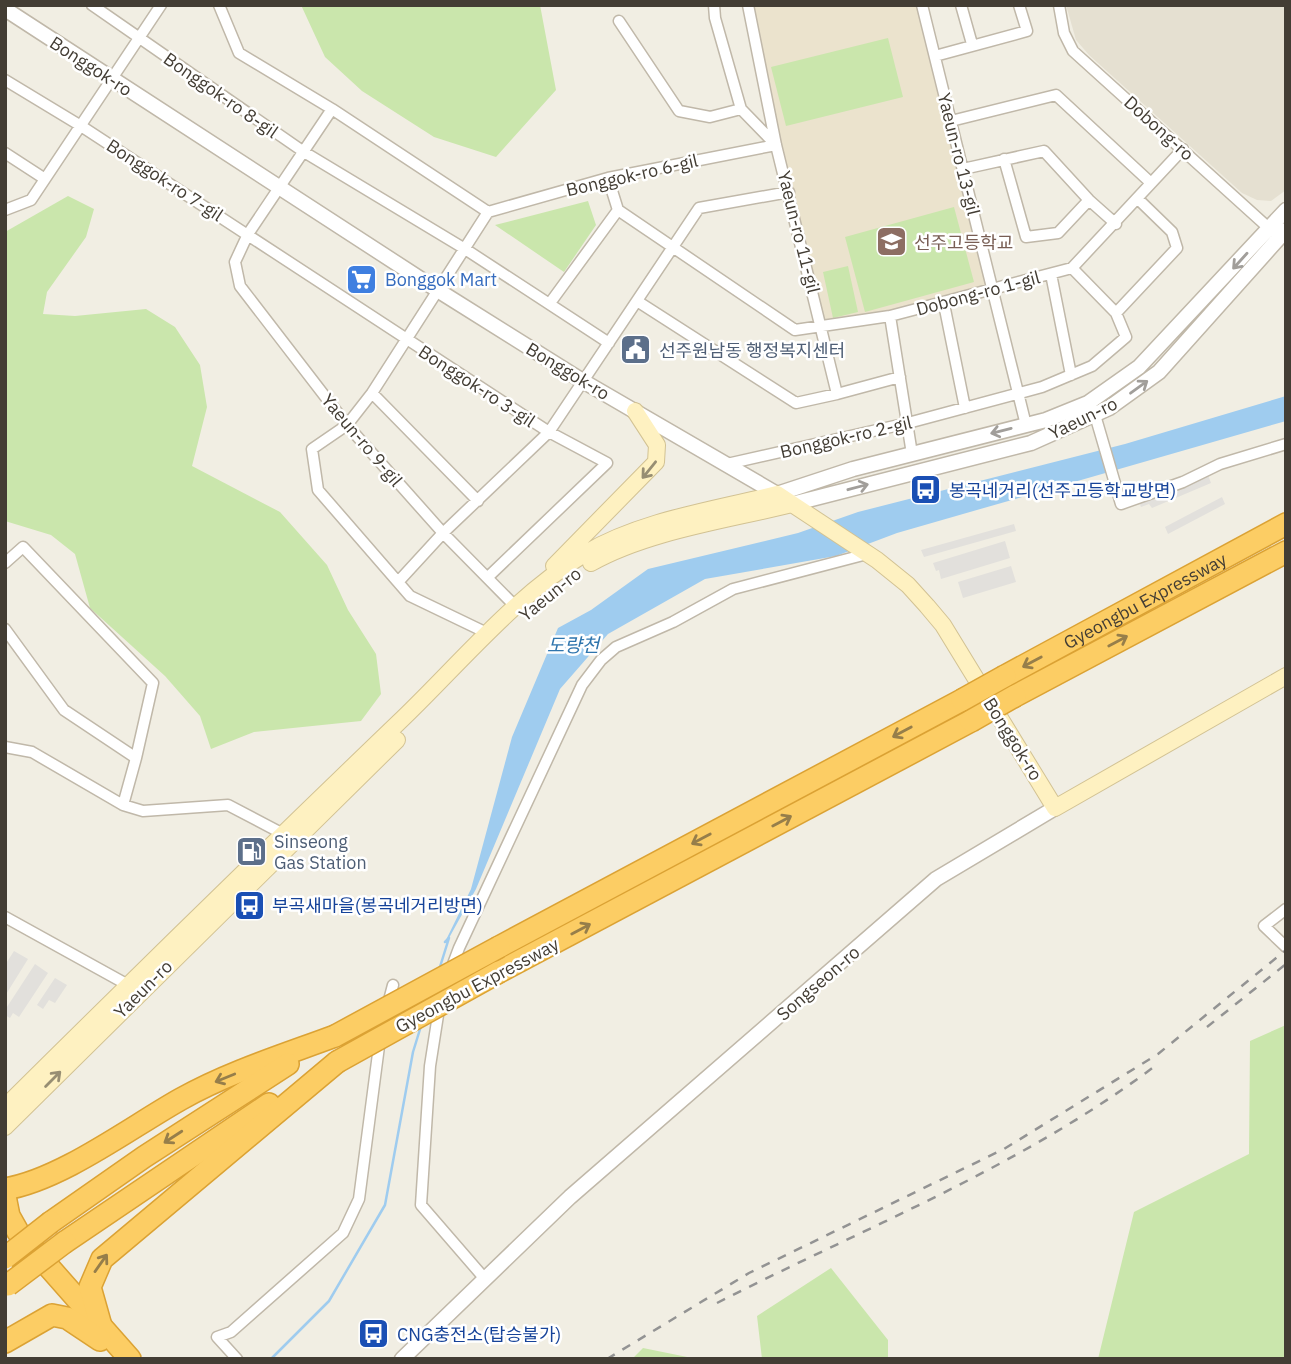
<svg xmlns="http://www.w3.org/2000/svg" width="1291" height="1364" viewBox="0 0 1291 1364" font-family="'IBM Plex Sans','Noto Sans KR',sans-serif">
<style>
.residential{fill:#e5e0d1}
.education{fill:#ebe3cd}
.green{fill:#cae6ac}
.parking{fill:#e2e0dc}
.water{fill:#9fccef}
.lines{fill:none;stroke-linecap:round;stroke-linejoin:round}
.stream{stroke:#9fccef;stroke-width:2.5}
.minor-casing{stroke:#c0b8a9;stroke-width:13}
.tertiary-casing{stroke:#c0b8a9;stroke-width:17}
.secondary-casing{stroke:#d2c293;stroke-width:18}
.motorway-casing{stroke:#dba234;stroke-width:24}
.minor{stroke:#fff;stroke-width:10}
.tertiary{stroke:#fff;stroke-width:14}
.secondary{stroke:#fef1c1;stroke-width:16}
.motorway{stroke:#fccd64;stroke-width:21}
.rail{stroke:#939393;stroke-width:2.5;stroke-dasharray:9 9;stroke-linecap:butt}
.motorway-bridge-casing{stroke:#dba234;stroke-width:24;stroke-linecap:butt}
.motorway-bridge{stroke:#fccd64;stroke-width:21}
.oneway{stroke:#a19e9a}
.oneway2{stroke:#978e73}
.oneway3{stroke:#967e4a}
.labels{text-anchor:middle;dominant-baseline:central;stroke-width:5;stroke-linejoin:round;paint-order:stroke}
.street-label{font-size:18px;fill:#433d34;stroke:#fff}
.education-label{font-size:18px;fill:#785e54;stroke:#fff;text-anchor:start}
.shop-label{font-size:18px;fill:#366cbe;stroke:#fff;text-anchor:start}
.service-label{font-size:18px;fill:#4e5e75;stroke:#fff;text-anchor:start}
.transit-label{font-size:18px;fill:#164399;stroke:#fff;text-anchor:start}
.water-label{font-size:19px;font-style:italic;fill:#2f75ad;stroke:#fff}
</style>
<rect width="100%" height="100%" fill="#f1eee3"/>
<path class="residential" d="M1066 5H1286V190L1271 201 1257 200 1242 193 1089 55 1076 40Z"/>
<path class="education" d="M748 5H922L993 291 823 328Z"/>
<path class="green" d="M301 5H540L556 90 496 157 434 137 362 91 325 57Z
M888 38 903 97 786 126 771 67Z
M68 196 94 209 86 237 47 292 43 314 75 316 146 309 175 327 200 365 207 407 192 466 280 512 327 565 348 610 376 654 381 694 361 721 254 732 211 749 200 716 165 676 90 608 75 554 51 535 5 521V232Z
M588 201 596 225 564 272 495 225Z
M954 207 974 282 865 312 845 237Z
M848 266 858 312 833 318 823 272Z
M1286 1025V1359H1098L1134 1212 1249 1154 1250 1041Z
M831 1268 888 1340V1359H762L757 1316Z
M643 1348 697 1359H632Z"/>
<path class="parking" d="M1208 475 1211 483 1152 508 1149 504 1141 507 1139 502Z
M1222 497 1225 504 1168 534 1165 527Z
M1014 524 1016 531 924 557 921 550Z
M1005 541 1010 558 941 579 939 570 936 571 933 563Z
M1011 566 1016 582 963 598 958 582Z
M14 951 28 959 5 996V965Z
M35 964 48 973 19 1017 13 1013 10 1018 5 1015V1010Z
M55 978 67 985 55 1003 49 1000 43 1009 37 1005Z"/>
<path class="water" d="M1286 396V421L897 533 836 556 705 579 608 634 560 689 476 889 449 938 445 942 471 889 512 737 558 628 591 610 648 569 798 533 858 512 1125 444Z"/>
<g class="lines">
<path class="stream" d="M439 970 449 938 445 942
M271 1359 329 1301 385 1205 413 1052 421 1026"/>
<defs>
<path id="minor" d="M92 5 304 152 465 249 609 343
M219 5 239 53 332 109 488 212
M714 5 715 18 741 109 776 145
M748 5 776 145 837 394 900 377
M922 5 1026 425
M961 5 972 44
M1059 5 1064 33 1073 51 1272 231
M619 21 679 111 710 117 741 109
M935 56 1027 31 1019 5
M5 80 81 126 549 432 607 463 488 577
M332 109 248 234 235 262 240 286 347 425 443 533 517 608
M951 121 1056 95 1151 183
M5 153 45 179
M1004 159 1026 237 1058 233 1089 200
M963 169 1044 151 1089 200 1116 224
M608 178 618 210 795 330 890 316 1072 268 1183 149
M5 210 31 200 161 5
M1051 274 1071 375
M637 301 796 403 837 394
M550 303 618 210
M944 304 965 408
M1116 313 1177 248 1172 232 1138 199
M890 316 912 454
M372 393 478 501
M1095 415 1121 504 1183 482 1220 464 1286 444
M727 464 908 423 1042 387 1092 366 1126 337 1116 313 1072 268
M5 563 23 547 153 683 136 758
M398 582 443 533 549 432 699 208 789 192
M5 629 64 710 136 758 123 805
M489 634 410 596 318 490 312 449 347 425 372 393 488 212 608 178 776 145
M5 747 32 752 123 805 143 811 228 805 287 836
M1286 909 1264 926 1286 947
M5 917 128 985
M485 1279 421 1205 430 1066 441 996 459 948 582 685 601 660 616 647 673 622 733 589 867 554
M237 1359 217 1337 231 1332 343 1233 359 1199 381 1031 393 985"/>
<path id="tertiary" d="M5 9 439 291 581 380 777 494 853 469 1046 420 1088 403 1139 367 1286 210
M792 504 1031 443 1109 408 1159 372 1286 230
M402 1359 570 1197 936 879 1055 808"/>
<path id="secondary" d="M591 563C648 531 728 520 792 504
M554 566 656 462 657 445 635 411
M5 1107C135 978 266 850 398 723 458 666 514 596 586 553 642 520 714 510 777 494L877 560 908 585 927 606 943 625 1055 808 1286 676
M5 1127 397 740"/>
<g id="motorway">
<path id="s1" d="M1005 676 1286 524"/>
<path d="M1015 696 1286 552"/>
<path d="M499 947 962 700"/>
<path d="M499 972 971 721"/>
<path d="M5 1189C61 1180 131 1127 181 1099 229 1072 284 1055 335 1036"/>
<path d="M5 1196 9 1216 18 1232 130 1359"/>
<path d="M51 1222 144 1157 288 1064"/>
<path d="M65 1242 269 1104"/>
<path d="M101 1326 90 1287 102 1259 337 1062"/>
<path d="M5 1342 52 1315 67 1318 100 1340"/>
</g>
</defs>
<use href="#minor" class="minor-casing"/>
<use href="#tertiary" class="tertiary-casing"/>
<use href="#secondary" class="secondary-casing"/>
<use href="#motorway" class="motorway-casing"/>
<use href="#minor" class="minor"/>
<use href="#tertiary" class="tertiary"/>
<use href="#secondary" class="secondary"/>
<use href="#motorway" class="motorway"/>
<path class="rail" d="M1207 1027 1286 964
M717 1303C866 1227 1025 1165 1159 1063
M607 1359 749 1273 1004 1149 1158 1054 1286 950"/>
<defs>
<path id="motorway-bridge" d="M962 700 1005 676
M971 721 1015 696
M335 1036 499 947
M337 1062 499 972
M5 1258 51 1222
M8 1285 65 1242"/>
</defs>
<use href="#motorway-bridge" class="motorway-bridge-casing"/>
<use href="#motorway-bridge" class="motorway-bridge"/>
</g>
<defs><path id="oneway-shaft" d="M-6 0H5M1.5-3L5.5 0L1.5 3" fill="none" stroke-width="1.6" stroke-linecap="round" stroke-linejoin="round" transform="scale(1.75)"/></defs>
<g class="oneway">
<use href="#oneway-shaft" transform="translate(1240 261) rotate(132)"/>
<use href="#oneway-shaft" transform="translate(1139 387) rotate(-36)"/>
<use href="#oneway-shaft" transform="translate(1001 431) rotate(166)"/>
<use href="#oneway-shaft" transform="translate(858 487) rotate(-15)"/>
</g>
<g class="oneway2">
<use href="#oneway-shaft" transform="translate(649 470) rotate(129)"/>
<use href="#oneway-shaft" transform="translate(53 1079) rotate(-45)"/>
</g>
<g class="oneway3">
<use href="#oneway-shaft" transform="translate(1118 641) rotate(-28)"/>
<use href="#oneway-shaft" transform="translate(1032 662) rotate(152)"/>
<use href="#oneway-shaft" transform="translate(902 732) rotate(152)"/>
<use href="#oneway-shaft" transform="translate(782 821) rotate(-28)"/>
<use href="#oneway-shaft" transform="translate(701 839) rotate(152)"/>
<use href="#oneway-shaft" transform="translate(581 929) rotate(-28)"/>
<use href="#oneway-shaft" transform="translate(225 1078) rotate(158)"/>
<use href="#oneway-shaft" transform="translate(173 1137) rotate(147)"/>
<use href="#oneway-shaft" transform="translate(101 1263) rotate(-55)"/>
</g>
<defs>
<symbol id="school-square" viewBox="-11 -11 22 22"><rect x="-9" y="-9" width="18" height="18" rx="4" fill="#8d6e63" stroke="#fff"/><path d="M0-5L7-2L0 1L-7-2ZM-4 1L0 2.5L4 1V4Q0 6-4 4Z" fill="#fff"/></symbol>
<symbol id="supermarket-square" viewBox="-11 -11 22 22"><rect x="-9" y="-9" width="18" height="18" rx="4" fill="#3f7fe0" stroke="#fff"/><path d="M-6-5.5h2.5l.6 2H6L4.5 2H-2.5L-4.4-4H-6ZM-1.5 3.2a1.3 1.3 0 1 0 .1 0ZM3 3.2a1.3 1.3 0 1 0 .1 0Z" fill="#fff"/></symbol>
<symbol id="civic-square" viewBox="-11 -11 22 22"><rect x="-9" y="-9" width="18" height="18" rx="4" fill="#5c6f8a" stroke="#fff"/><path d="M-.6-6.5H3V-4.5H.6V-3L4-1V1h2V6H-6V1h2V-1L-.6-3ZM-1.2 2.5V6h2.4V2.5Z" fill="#fff"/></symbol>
<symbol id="bus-square" viewBox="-11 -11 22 22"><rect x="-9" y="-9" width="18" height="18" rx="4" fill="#1a4fb4" stroke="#fff"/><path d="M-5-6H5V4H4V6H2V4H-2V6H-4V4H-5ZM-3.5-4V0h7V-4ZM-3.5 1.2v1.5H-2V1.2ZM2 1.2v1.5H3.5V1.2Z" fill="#fff"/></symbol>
<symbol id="fuel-square" viewBox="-11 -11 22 22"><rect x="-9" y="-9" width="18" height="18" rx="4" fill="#5c6f8a" stroke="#fff"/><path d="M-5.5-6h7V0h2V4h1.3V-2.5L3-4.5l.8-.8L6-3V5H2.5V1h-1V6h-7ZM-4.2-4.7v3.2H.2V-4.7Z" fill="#fff"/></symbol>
</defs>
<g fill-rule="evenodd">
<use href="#school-square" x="874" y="224" width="35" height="35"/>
<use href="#supermarket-square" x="344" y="262" width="35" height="35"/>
<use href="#civic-square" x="618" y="332" width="35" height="35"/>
<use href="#bus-square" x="908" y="472" width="35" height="35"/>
<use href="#fuel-square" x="234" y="834" width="35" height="35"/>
<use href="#bus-square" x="232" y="888" width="35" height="35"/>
<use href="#bus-square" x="356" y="1316" width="35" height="35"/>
</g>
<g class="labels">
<g class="street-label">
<text transform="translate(91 66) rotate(33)">Bonggok-ro</text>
<text transform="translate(221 95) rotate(35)">Bonggok-ro 8-gil</text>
<text transform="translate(1159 128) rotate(42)">Dobong-ro</text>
<text transform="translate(959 154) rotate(76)">Yaeun-ro 13-gil</text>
<text transform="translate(632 175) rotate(-13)">Bonggok-ro 6-gil</text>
<text transform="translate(165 180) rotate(33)">Bonggok-ro 7-gil</text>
<text transform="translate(799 232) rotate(76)">Yaeun-ro 11-gil</text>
<text transform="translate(978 293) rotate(-15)">Dobong-ro 1-gil</text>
<text transform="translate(568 371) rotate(31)">Bonggok-ro</text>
<text transform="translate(477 386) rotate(33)">Bonggok-ro 3-gil</text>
<text transform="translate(1083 418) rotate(-26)">Yaeun-ro</text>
<text transform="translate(846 437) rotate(-13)">Bonggok-ro 2-gil</text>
<text transform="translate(362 440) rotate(50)">Yaeun-ro 9-gil</text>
<text transform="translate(550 594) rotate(-39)">Yaeun-ro</text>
<text stroke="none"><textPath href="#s1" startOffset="159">Gyeongbu Expressway</textPath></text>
<text transform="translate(1013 739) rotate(58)">Bonggok-ro</text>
<text transform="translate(818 983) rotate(-41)">Songseon-ro</text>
<text transform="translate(477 985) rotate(-28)">Gyeongbu Expressway</text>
<text transform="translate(143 989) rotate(-45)">Yaeun-ro</text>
</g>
<g class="education-label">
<text x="914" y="242">선주고등학교</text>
</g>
<g class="shop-label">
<text x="385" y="279">Bonggok Mart</text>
</g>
<g class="service-label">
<text x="659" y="350">선주원남동 행정복지센터</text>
<text x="274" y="841">Sinseong<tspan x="274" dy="21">Gas Station</tspan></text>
</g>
<g class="transit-label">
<text x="949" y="490">봉곡네거리(선주고등학교방면)</text>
<text x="272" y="905">부곡새마을(봉곡네거리방면)</text>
<text x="397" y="1334">CNG충전소(탑승불가)</text>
</g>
<g class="water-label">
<text x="573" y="645">도량천</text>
</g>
</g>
<rect width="1291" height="1364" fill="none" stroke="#433d34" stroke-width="14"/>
</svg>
